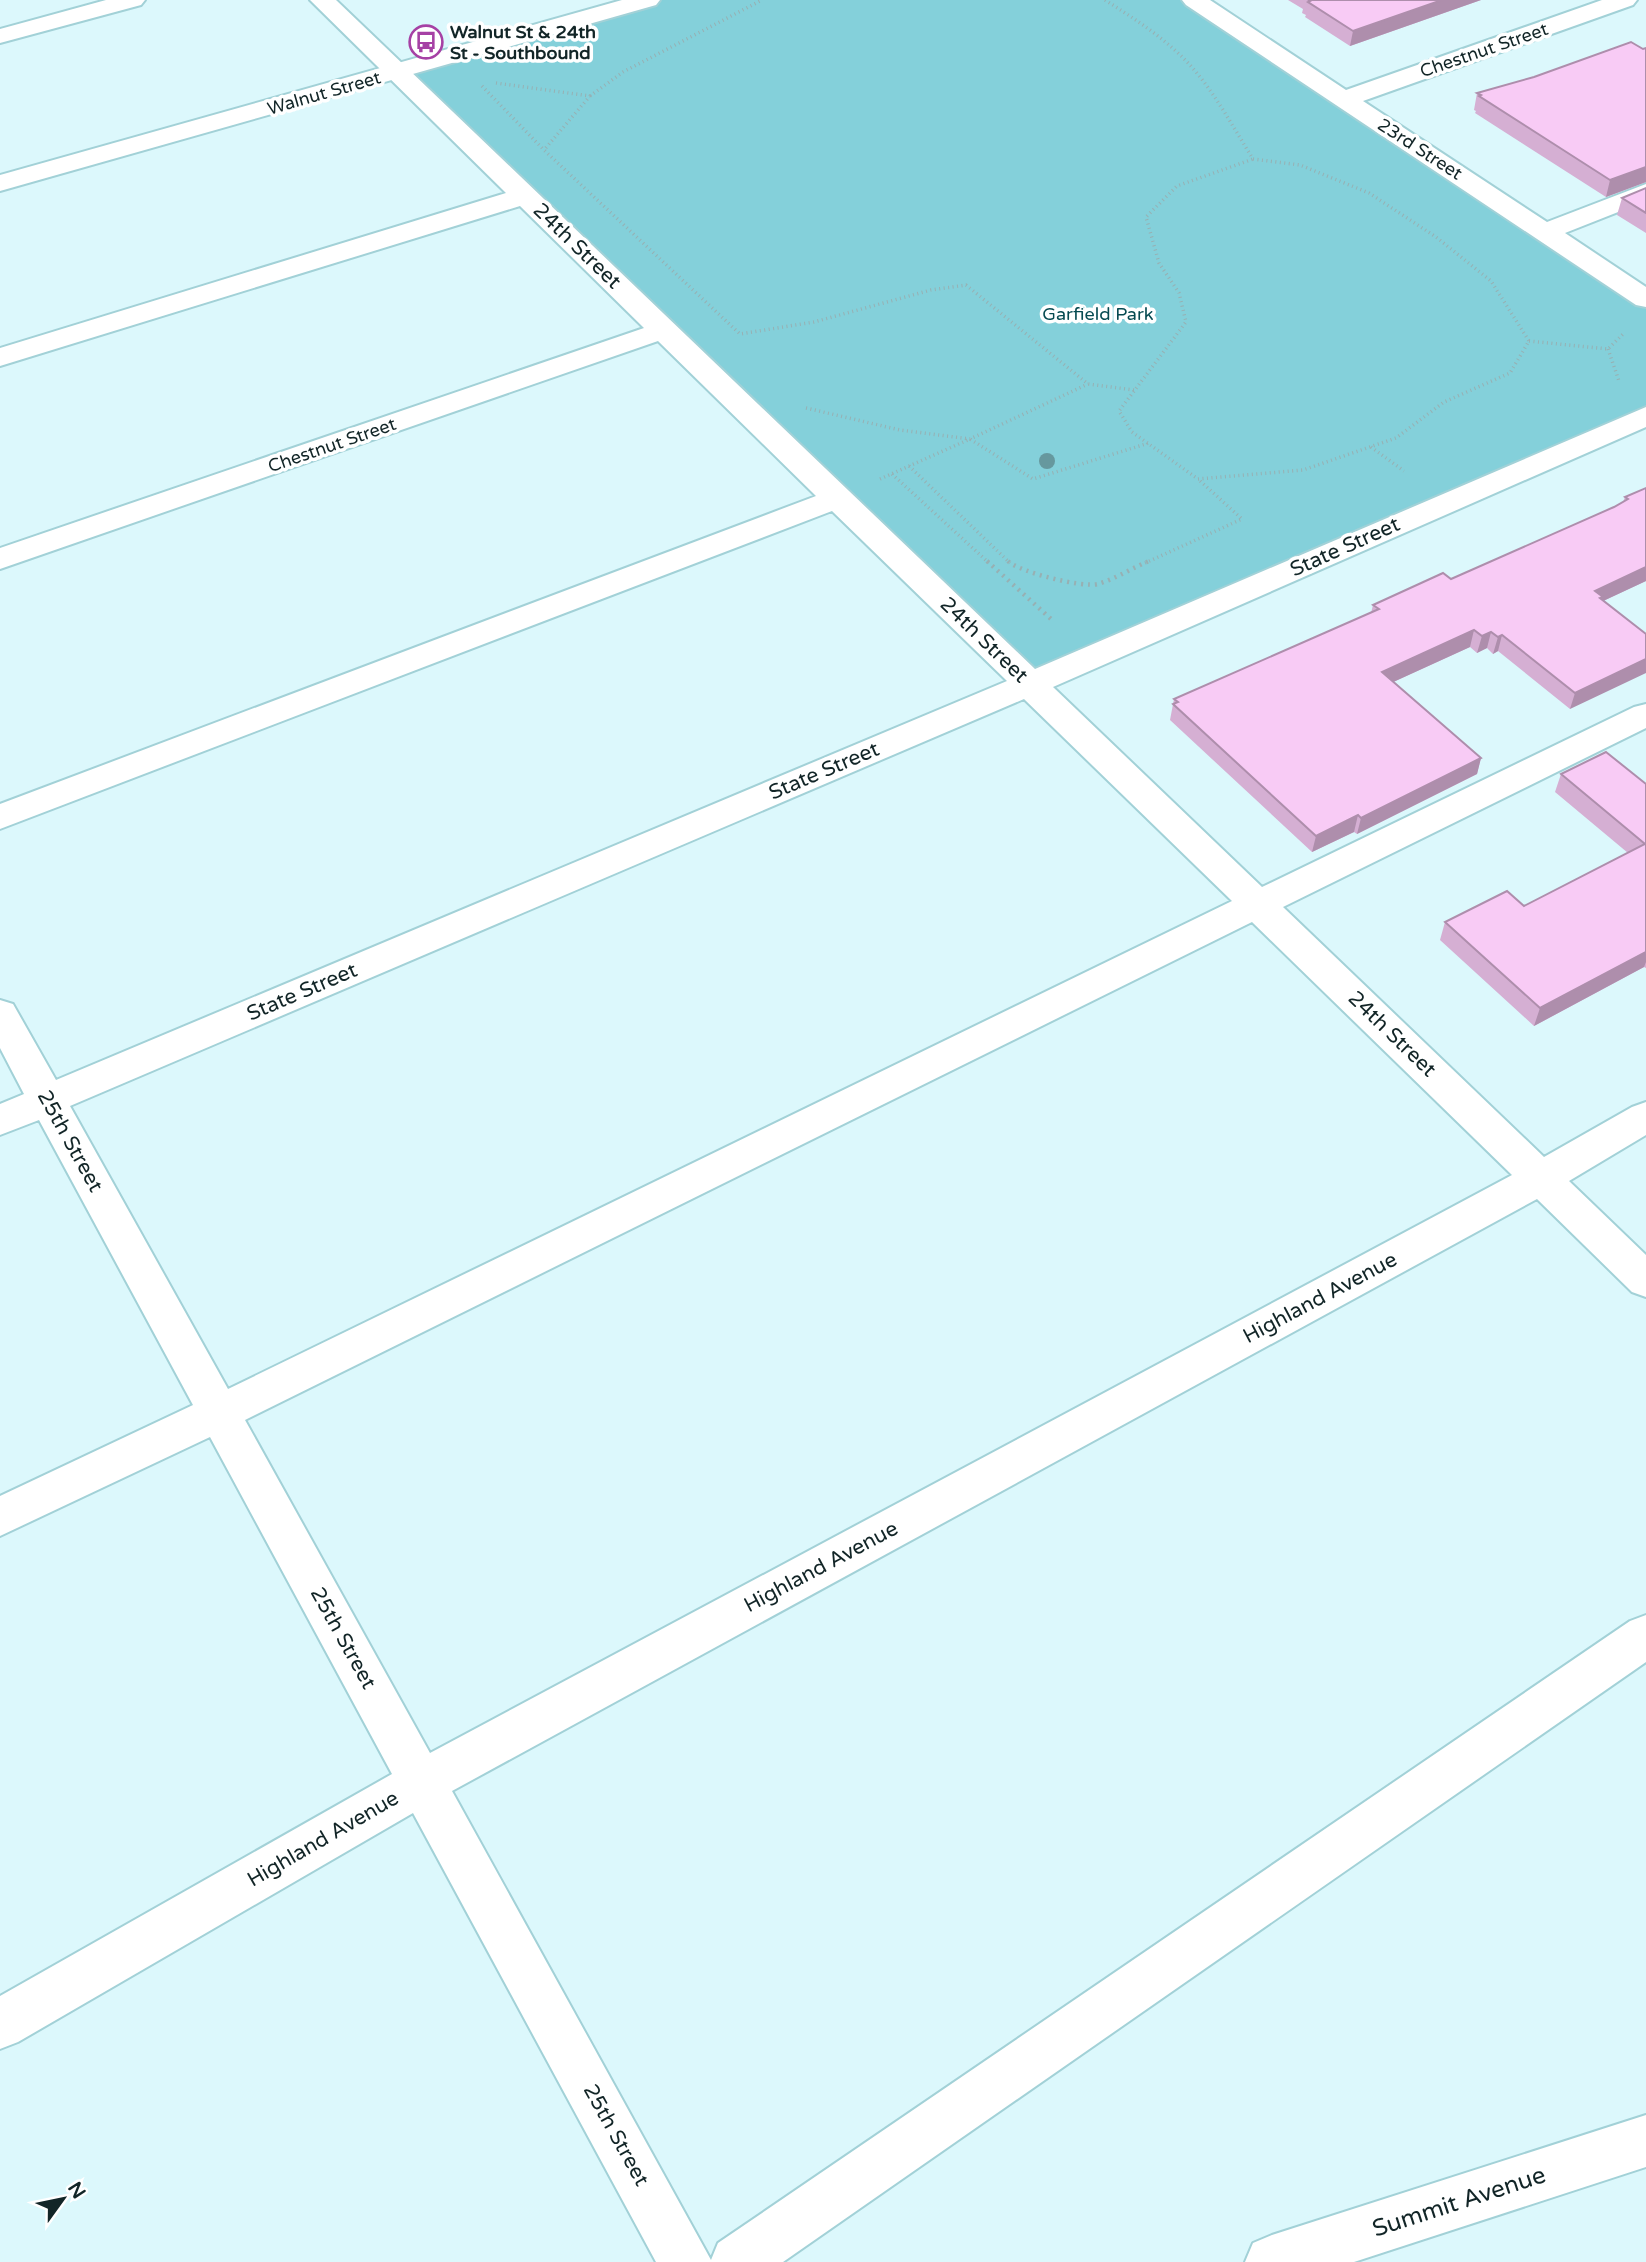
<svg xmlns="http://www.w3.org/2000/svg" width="1646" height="2262" viewBox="0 0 1646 2262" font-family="'Varela Round',sans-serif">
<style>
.green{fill:#84d0da}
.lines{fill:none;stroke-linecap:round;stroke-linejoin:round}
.minor-casing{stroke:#a2d1d7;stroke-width:4}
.major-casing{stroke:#a2d1d7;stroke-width:4}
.path-far1{stroke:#97b0b3;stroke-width:3.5;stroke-dasharray:1 3.5;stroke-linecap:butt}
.path{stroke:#97b0b3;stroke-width:4.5;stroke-dasharray:2 5;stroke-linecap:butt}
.minor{fill:#fff;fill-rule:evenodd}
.major{fill:#fff;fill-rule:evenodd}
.tree{fill:#66989e}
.wall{fill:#d5afd3}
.shaded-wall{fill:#ae8eac}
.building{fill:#f8cbf5;stroke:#ae8eac;stroke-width:2}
.labels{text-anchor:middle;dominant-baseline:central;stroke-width:7;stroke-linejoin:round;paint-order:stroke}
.far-poi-label{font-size:18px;font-weight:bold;fill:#122527;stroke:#fff;text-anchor:start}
.far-street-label{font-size:18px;fill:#122527;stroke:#fff}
.far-park-label{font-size:18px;fill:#064a51;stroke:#fff}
.street-label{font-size:21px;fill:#122527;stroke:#fff}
.near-street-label{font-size:24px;fill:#122527;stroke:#fff}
</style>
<rect width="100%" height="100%" fill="#dcf8fc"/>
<path class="green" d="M648 0H1194L1646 299V416L1030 684 397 72Z"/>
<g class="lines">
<defs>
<path id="minor" d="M106 0H145L141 5 0 43V29Z
M310 0H336L1035 669 1646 407V427L1053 687 1262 887 1634 707 1646 704V728L1283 907 1544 1157 1632 1107 1646 1102V1135L1569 1181 1646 1255V1297L1632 1292 1537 1199 452 1791 711 2260 718 2243 1630 1621 1646 1615V1662L783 2262H656L413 1813 18 2042 0 2049V1996L392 1774 210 1437 0 1536V1496L193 1405 39 1120 0 1135V1104L24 1094 0 1048V1000L13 1004 56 1080 1007 681 832 511 0 829V804L816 496 658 341 0 569V548L644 328 520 206 0 366V348L506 193ZM1024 699 1232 901 228 1389 70 1106ZM1252 922 1512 1175 430 1753 245 1420Z
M1182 0H1210L1346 90 1602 0H1637L1633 5 1363 101 1547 222 1646 184V201L1565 233 1646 287V307L1636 305 1186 5Z
M1646 2115V2167L1354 2262H1245L1253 2243 1272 2235Z"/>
<path id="major" d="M622 0H660L656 5 0 191V175Z"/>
</defs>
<use href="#minor" class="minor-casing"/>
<use href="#major" class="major-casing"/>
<path class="path-far1" d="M1105 0C1135 19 1166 39 1190 65 1215 93 1233 127 1253 159
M496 83 590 96 544 150
M482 86 544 150 740 334 814 322 931 290 966 285 1088 384 1134 390
M590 96 623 72 762 0
M1253 159 1300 165 1369 193 1436 237 1491 281 1529 341 1510 373 1444 402 1396 438 1303 470 1198 479 1132 432 1119 411 1186 322 1179 293 1159 263 1146 217 1177 186Z
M1529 341 1608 349 1625 332
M1608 349 1619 381
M806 408 900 430 970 439 1088 384
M1371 447 1404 471
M909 466 1010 563
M892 474 989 563
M880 479 970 439 1033 479 1149 443
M1145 563 1242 519 1198 479"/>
<path class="path" d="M987 561 1051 619
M1008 561C1019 572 1082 588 1098 584 1115 579 1132 568 1149 561"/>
<use href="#minor" class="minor"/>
<use href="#major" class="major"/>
</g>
<circle class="tree" cx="1047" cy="461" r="8"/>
<path class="wall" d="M1288 0H1481L1350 46 1305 17 1306 15 1302 13 1303 9Z
M1477 93 1646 182 1606 197 1475 113 1476 111 1474 110Z
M1646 188V233L1617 215 1622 198Z
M1646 488V581L1603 601 1646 634 1570 709 1498 651 1493 654 1487 648 1477 653 1470 647 1393 682 1481 758 1477 774 1357 834 1354 832 1312 852 1170 720 1174 699 1371 613 1373 605 1451 579 1614 507 1623 502 1625 497Z
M1561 774 1646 784V968L1644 967 1534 1026 1440 940 1445 922 1524 906 1628 853 1555 792Z"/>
<path class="shaded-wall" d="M1442 0H1481L1350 46 1353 31Z
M1646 167V182L1606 197 1610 180Z
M1646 567V581L1601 602 1595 591Z
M1474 630 1470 647 1378 689 1382 672Z
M1491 632 1487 648 1477 653 1482 636Z
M1502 635 1498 651 1493 654 1498 637Z
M1646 659V673L1570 709 1575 693Z
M1481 758 1477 774 1357 834 1361 818Z
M1358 815 1354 832 1312 852 1316 836Z
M1646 952V962L1644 967 1534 1026 1540 1008Z"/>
<path class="building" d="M1308 0H1442L1353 31 1308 2 1310 1Z
M1631 42 1643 49 1646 48V167L1610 180 1479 96 1481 95 1477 93 1534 77Z
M1646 188V213L1622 198Z
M1646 488V567L1595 591 1603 597 1600 598 1646 634V659L1575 693 1502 635 1498 637 1491 632 1482 636 1474 630 1382 672 1481 758 1361 818 1358 815 1316 836 1173 704 1178 702 1174 699 1379 609 1373 605 1443 573 1451 579 1614 507 1628 499 1625 497Z
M1606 752 1646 784V952L1540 1008 1445 922 1507 891 1524 906 1645 844 1561 774Z"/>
<defs>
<symbol id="bus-ring" viewBox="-11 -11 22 22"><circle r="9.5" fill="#fff" stroke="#a641a5" stroke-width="1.5"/><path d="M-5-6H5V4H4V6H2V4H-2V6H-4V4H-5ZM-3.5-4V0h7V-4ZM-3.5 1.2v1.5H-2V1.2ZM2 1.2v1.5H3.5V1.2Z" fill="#a641a5"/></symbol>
</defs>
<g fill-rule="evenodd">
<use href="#bus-ring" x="407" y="23" width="38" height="38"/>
</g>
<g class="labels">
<g class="far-poi-label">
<text x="450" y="32">Walnut St &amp; 24th<tspan x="450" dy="21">St - Southbound</tspan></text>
</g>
<g class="far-street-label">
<text transform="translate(1484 50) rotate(-19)">Chestnut Street</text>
<text transform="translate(324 93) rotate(-16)">Walnut Street</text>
<text transform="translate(1420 149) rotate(33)">23rd Street</text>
<text transform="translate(332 445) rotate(-19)">Chestnut Street</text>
</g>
<g class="far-park-label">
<text x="1098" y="314">Garfield Park</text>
</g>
<g class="street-label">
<text transform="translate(577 246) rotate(44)">24th Street</text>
<text transform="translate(1345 547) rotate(-24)">State Street</text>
<text transform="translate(984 640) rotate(44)">24th Street</text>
<text transform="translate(824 771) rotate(-23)">State Street</text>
<text transform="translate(302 992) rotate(-23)">State Street</text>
<text transform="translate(1392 1034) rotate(44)">24th Street</text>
<text transform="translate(70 1141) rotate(61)">25th Street</text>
<text transform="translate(1320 1298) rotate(-28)">Highland Avenue</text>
<text transform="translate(821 1567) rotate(-28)">Highland Avenue</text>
<text transform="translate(343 1638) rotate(61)">25th Street</text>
<text transform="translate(323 1839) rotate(-30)">Highland Avenue</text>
<text transform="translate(616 2135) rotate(61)">25th Street</text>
</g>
<g class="near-street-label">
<text transform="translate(1459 2202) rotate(-18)">Summit Avenue</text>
</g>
</g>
<g transform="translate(63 2199) rotate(57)" stroke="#ffffff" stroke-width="5" paint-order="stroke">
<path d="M0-5L12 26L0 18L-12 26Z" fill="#122527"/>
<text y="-10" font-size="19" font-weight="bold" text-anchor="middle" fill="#122527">N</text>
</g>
</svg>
